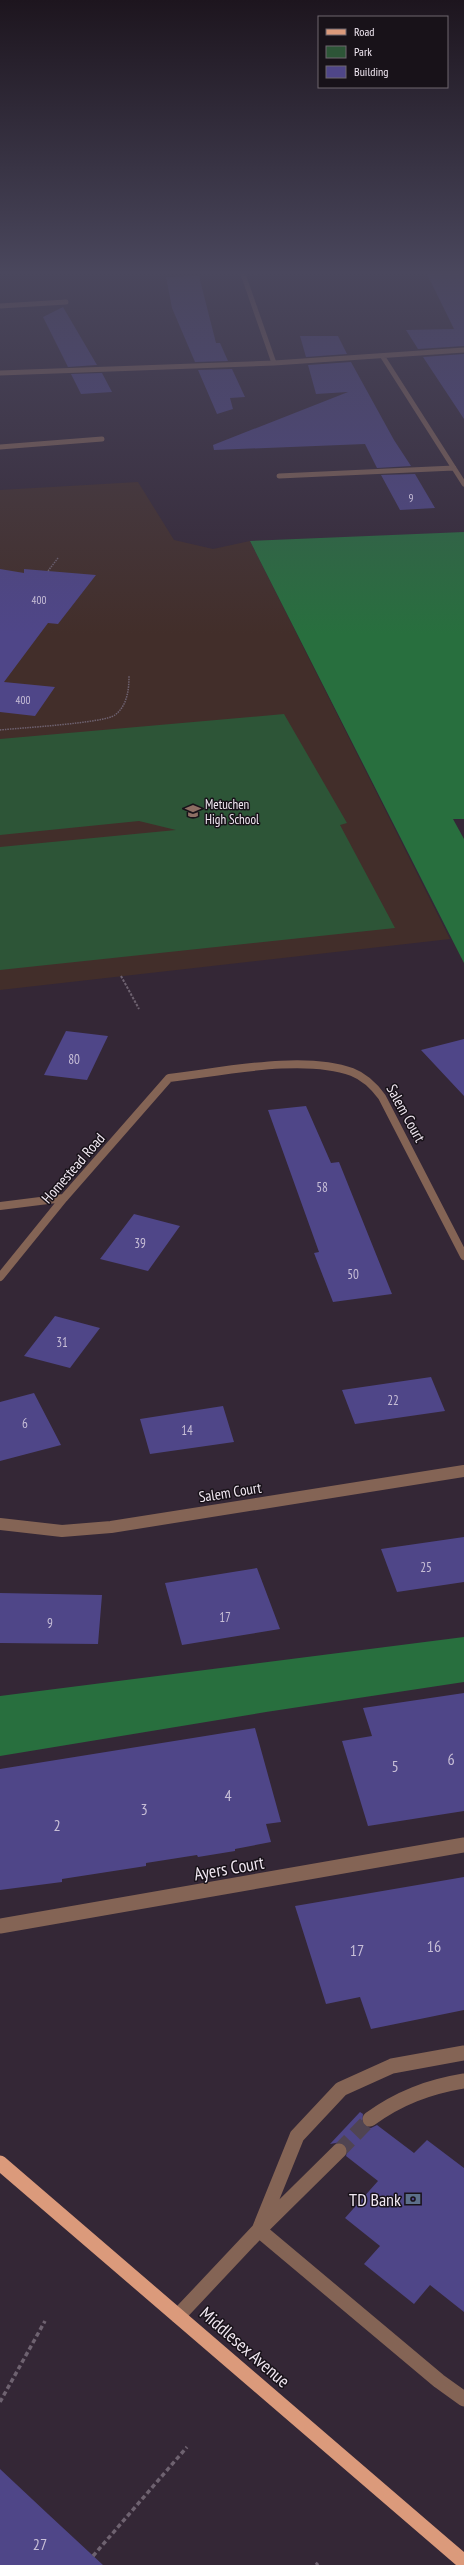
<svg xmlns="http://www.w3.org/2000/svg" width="464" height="2565" viewBox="0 0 464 2565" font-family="'PT Sans Narrow',sans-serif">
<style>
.education{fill:#422e2a}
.green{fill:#2d5537}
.forest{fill:#286f3e}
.building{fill:#4f4688}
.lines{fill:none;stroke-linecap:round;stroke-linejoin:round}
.minor-tunnel{stroke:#504452;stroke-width:15;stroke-dasharray:15 8;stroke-linecap:butt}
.path-far2{stroke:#6e6270;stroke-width:1.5;stroke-dasharray:1.5 1;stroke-linecap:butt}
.path-far1{stroke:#6e6270;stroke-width:2;stroke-dasharray:2.5 1.5;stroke-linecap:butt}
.path{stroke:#6e6270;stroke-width:3.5;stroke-dasharray:4.5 3;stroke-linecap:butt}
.minor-far3{stroke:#846455;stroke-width:5}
.minor-far2{stroke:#846455;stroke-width:8}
.minor-far1{stroke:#846455;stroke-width:12}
.minor{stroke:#846455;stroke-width:15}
.major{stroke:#db9a7b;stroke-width:15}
.labels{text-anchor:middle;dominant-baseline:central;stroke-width:3;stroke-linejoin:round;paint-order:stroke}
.far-number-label{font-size:11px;fill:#c8bfd7}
.far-poi-label{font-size:13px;fill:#f0e7f1;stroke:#181219;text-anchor:start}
.number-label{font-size:13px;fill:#c8bfd7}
.street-label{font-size:15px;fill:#f0e7f1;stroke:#181219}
.near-number-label{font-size:16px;fill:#c8bfd7}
.near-street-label{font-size:18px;fill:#f0e7f1;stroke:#181219}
.near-poi-label{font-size:18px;fill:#f0e7f1;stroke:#181219;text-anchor:end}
</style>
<rect width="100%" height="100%" fill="#342736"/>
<path class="education" d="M138 482 174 540 213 549 250 541 450 939 0 990V490Z"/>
<path class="green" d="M284 714 347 823 340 825 395 928 0 970V847L176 830 139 821 0 835V739Z"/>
<path class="forest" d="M464 532V819H453L464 839V963L250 541Z
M464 1637V1682L266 1712 0 1756V1696Z"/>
<path class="building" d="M427 274H464V346L418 349 406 330 454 329Z
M199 276 216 343H220L228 361 195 362 172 308 166 277Z
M63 307 97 365 68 367 43 317Z
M300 336H338L347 354 306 357Z
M464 354V419L423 357Z
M351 362 394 440 411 466 377 468 365 444 214 450 213 445 348 392 316 394 308 365Z
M232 369 245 397 230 398 233 409 217 414 198 370Z
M102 373 112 392 81 394 71 374Z
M415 474 435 508 400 510 381 475Z
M0 569 24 573V569L96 575 58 624 48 623 4 682 55 687 35 716 0 712Z
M66 1031 108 1036 87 1080 44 1075Z
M464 1039V1096L421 1050Z
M306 1106 331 1163 339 1162 392 1294 333 1302 314 1253 319 1252 268 1110Z
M134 1214 180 1226 148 1271 100 1259Z
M55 1316 100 1328 70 1368 24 1356Z
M431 1377 445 1411 355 1424 342 1390Z
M34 1393 61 1445 0 1461V1402Z
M223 1406 234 1442 150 1454 140 1419Z
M464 1537V1582L397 1592 381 1549Z
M257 1568 280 1629 182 1645 165 1583Z
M0 1593 102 1595 98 1644 0 1643Z
M464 1693V1811L368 1826 342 1741 372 1736 363 1708Z
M255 1728 281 1822 266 1824 271 1842 235 1849V1851L198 1857 197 1855 146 1863V1866L62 1879V1882L0 1890V1769Z
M464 1877V2010L371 2029 360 1997 326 2004 295 1906Z
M360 2112 363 2114 362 2124 366 2127 371 2128 377 2125 414 2153 427 2140 464 2168V2312L430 2285 414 2304 364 2264 380 2246 345 2218 378 2181 346 2156 348 2149 345 2144 341 2142 330 2144Z
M0 2469 48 2514 103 2565H0Z"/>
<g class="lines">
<path class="minor-tunnel" d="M339 2151 370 2119"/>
<path class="path-far2" d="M48 571 58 558
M0 730C19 728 105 723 115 715 127 706 129 690 129 676"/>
<path class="path-far1" d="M121 976 139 1009"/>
<path class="path" d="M0 2402 45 2321
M93 2556 187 2447
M316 2565 318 2563"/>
<path class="minor-far3" d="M243 274 274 363
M0 306 66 302
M383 357 464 484
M0 373 274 363 464 350
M0 447 102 439
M279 476 454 468"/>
<path class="minor-far2" d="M0 1206 64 1198
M0 1277 64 1198 169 1078C221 1072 303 1054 352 1072 365 1077 374 1086 382 1097L464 1256"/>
<path class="minor-far1" d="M0 1524 62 1531 111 1527 464 1471"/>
<path class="minor" d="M0 1926 464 1845
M370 2119C399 2098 428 2087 464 2081
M259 2230 297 2136 341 2089 392 2066 464 2053
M259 2230 439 2381 464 2399
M178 2316 259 2230 339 2151"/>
<path class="major" d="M0 2163 464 2562"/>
</g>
<linearGradient id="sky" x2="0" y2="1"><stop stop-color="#1d151e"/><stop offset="0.43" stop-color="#4a475d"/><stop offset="1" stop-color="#4a475d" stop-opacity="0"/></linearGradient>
<rect width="464" height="634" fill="url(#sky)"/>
<defs>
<symbol id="school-bare" viewBox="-9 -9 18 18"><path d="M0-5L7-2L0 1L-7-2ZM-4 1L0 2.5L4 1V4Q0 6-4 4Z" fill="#8d6e63" stroke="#181219" stroke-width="2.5" paint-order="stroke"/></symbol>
<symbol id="bank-bare" viewBox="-9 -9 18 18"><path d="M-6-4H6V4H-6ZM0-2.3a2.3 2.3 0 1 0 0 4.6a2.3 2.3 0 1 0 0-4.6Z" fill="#5c6f8a" stroke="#181219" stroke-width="2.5" paint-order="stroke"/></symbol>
</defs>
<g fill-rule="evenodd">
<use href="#school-bare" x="182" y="800" width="22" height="22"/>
<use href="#bank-bare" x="402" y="2188" width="22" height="22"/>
</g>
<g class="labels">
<g class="far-number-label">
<text x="411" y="498">9</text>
<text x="39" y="600">400</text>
<text x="23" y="700">400</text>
</g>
<g class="far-poi-label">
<text x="205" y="804">Metuchen<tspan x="205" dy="15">High School</tspan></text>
</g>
<g class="number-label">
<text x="74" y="1059">80</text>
<text x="322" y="1187">58</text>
<text x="140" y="1243">39</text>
<text x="353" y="1274">50</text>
<text x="62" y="1342">31</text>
<text x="393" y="1400">22</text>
<text x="25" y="1423">6</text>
<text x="187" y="1430">14</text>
<text x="426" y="1567">25</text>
<text x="225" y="1617">17</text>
<text x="50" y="1623">9</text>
</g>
<g class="street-label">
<text transform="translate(406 1113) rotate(61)">Salem Court</text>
<text transform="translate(73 1168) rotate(-49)">Homestead Road</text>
<text transform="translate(230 1492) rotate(-9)">Salem Court</text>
</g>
<g class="near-number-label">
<text x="451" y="1759">6</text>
<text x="395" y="1766">5</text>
<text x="228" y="1795">4</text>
<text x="144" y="1809">3</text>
<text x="57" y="1825">2</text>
<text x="434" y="1946">16</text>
<text x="357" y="1950">17</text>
<text x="40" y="2544">27</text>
</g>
<g class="near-street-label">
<text transform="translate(229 1868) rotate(-10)">Ayers Court</text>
<text transform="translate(245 2347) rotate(41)">Middlesex Avenue</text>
</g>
<g class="near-poi-label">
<text x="401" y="2199">TD Bank</text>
</g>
</g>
<rect x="318" y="16" width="130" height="72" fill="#181219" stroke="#6e676f"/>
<rect x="326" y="29" width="20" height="6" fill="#db9a7b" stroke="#6e676f"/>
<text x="354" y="36" font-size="12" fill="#f0e7f1">Road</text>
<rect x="326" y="46" width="20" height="12" fill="#2d5537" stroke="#6e676f"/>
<text x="354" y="56" font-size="12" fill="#f0e7f1">Park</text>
<rect x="326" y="66" width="20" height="12" fill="#4f4688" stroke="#6e676f"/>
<text x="354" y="76" font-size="12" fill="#f0e7f1">Building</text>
</svg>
